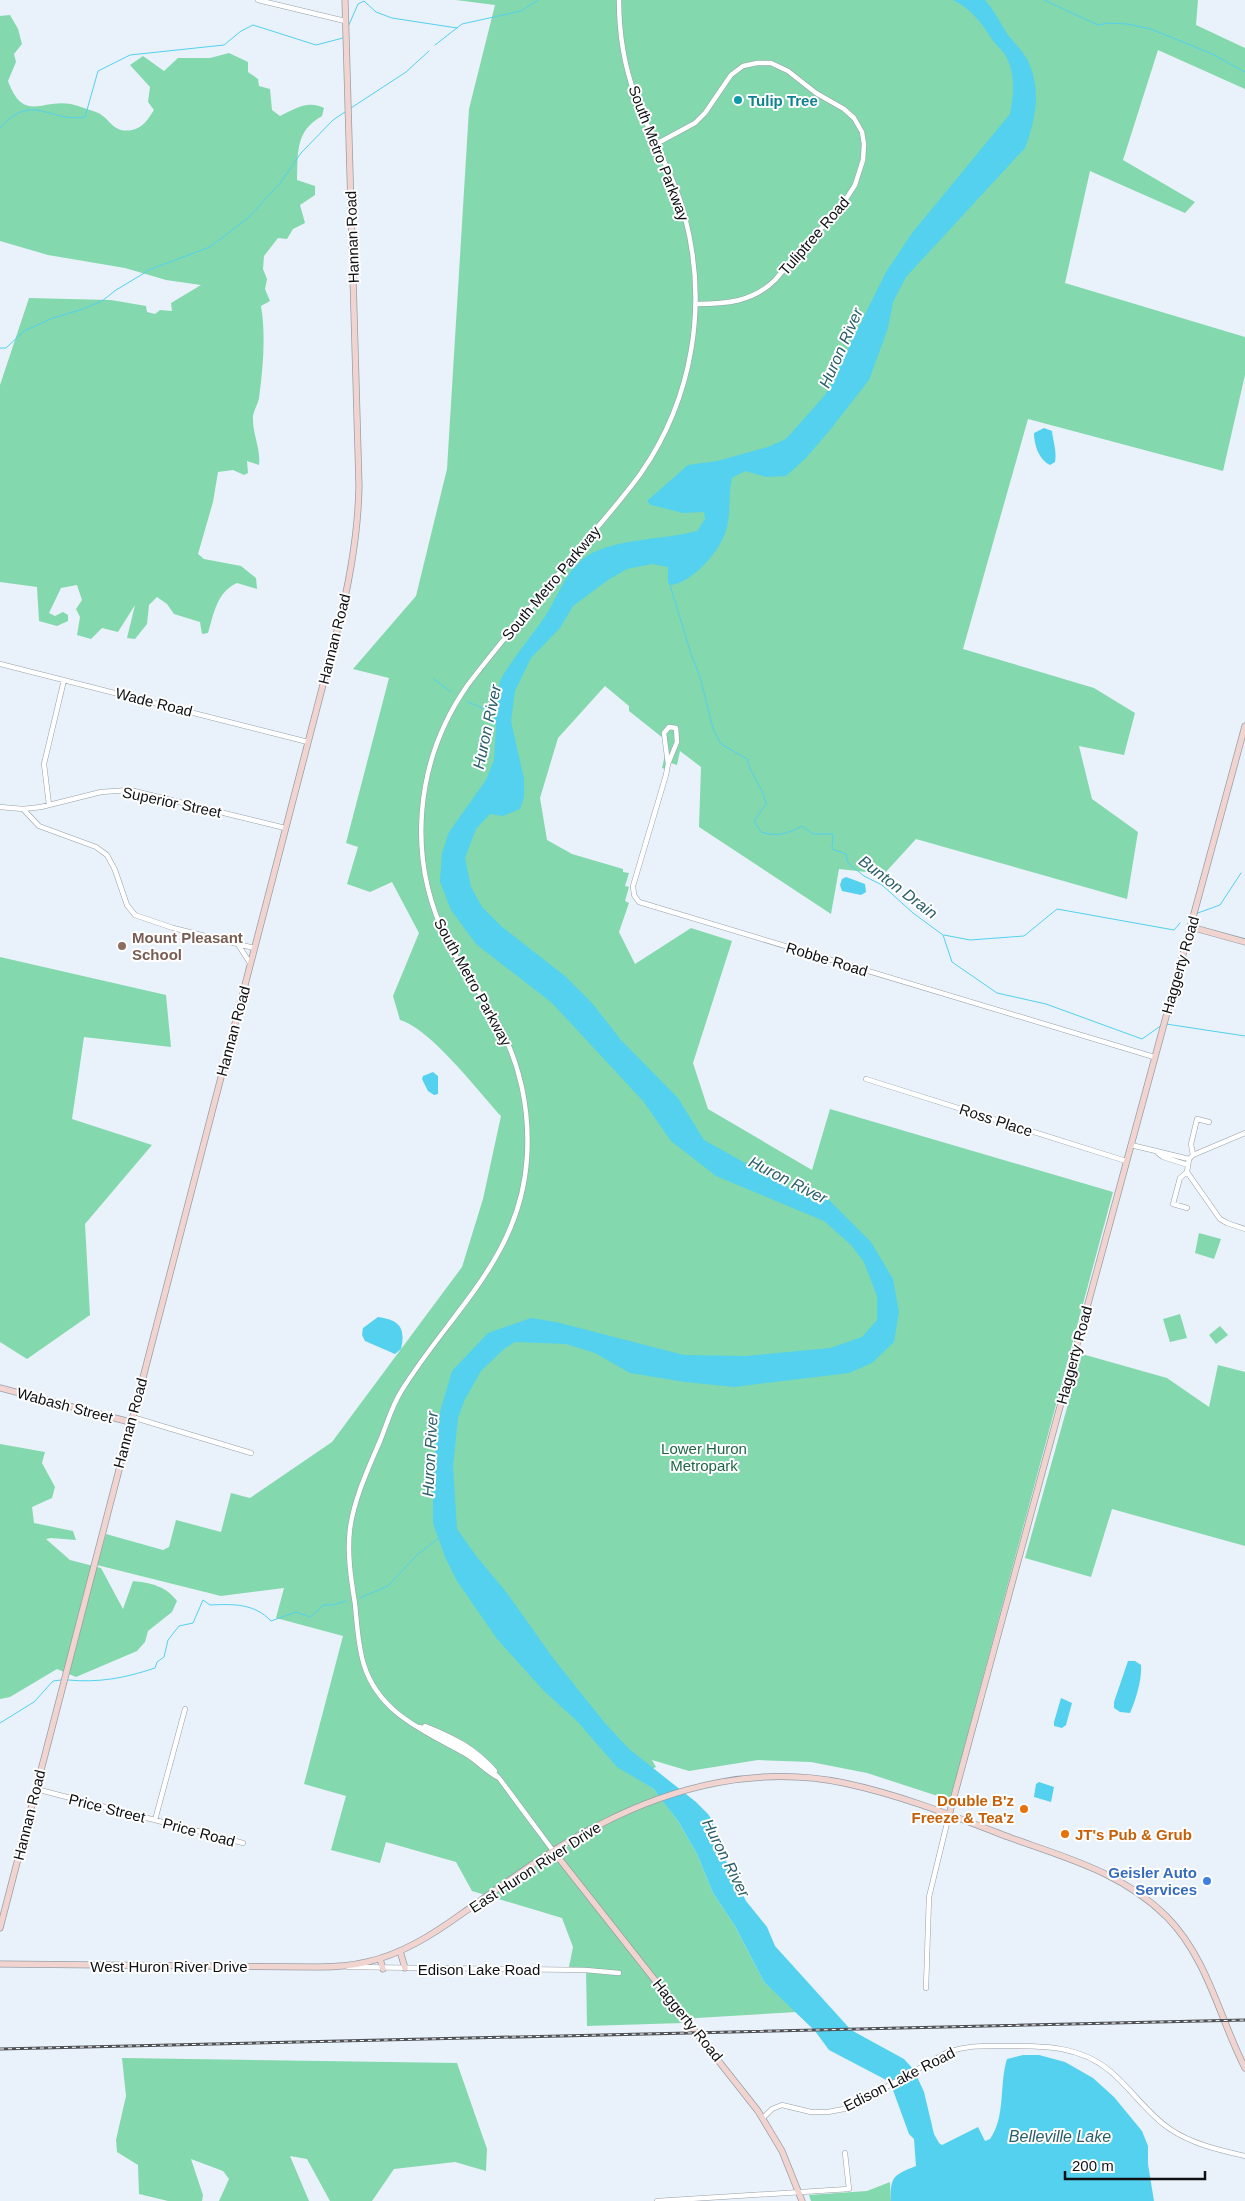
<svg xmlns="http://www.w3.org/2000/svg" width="1245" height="2201" viewBox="0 0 1245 2201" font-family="Arial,sans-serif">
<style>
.green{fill:#84d8ad}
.water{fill:#53d1ee}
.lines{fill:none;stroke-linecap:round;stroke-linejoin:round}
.stream{stroke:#53d1ee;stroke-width:1}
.street-casing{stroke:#979fa7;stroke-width:5.5}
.secondary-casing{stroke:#979fa7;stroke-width:7}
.street{stroke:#fff;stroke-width:4.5}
.secondary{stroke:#f1d4cf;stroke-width:5.5}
.rail-casing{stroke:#4e5257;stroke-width:3}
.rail{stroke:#fff;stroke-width:1;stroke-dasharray:4;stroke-linecap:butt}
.culture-dot{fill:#0f9aa8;stroke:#fff;stroke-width:2}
.education-dot{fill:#8d6e63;stroke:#fff;stroke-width:2}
.food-dot{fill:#e8710a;stroke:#fff;stroke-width:2}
.shop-dot{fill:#3f7fe0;stroke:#fff;stroke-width:2}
.labels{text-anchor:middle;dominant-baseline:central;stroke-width:4;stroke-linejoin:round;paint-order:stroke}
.culture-label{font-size:15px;font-weight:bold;fill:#0d838f;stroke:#fff;text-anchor:start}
.street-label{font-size:15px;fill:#0e1013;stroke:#fff}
.education-label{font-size:15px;font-weight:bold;fill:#785e54;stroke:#fff;text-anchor:start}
.park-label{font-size:15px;fill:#1e6647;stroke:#fff}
.food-label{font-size:15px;font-weight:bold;fill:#c56008;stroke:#fff;text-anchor:end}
.shop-label{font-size:15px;font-weight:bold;fill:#366cbe;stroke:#fff;text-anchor:end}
.water-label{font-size:16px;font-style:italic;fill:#2a5e6a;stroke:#fff}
</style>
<rect width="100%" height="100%" fill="#e9f2fa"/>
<path class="green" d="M456 0H1198L1196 25 1245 48V89L1158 50 1123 160 1195 202 1185 213 1090 171 1065 283 1245 337V375L1223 471 1028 419 963 649 1094 688 1135 713 1124 755 1079 746 1092 799 1138 832 1127 899 916 839 884 874 839 869 831 914 699 827 701 767 680 751 677 765 671 763 669 770 662 768 668 742 629 711V706L605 686 558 738 540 798 547 840 572 854 623 869V872L629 873 625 886 629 887 625 901 629 903 619 932 635 964 691 928 732 941 693 1063 708 1109 812 1170 830 1109 1113 1192 950 1800 867 1773 811 1762 758 1760 689 1771 652 1760 656 1767 635 1777 654 1789 678 1821 697 1854 713 1893 735 1926 764 1982 797 2012 680 2019 683 2023 587 2026 586 1968 569 1967 573 1947 562 1918 472 1891 456 1862 386 1842 380 1863 331 1850 346 1796 304 1784 343 1636 276 1618 284 1588 221 1596 97 1565 106 1534 163 1550 169 1547 176 1520 221 1532 231 1493 250 1498 332 1442 462 1267 483 1199 501 1116C477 1090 431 1029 400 1020L393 996 419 933 392 882 370 892 347 884 358 847 346 843 389 678 353 669 416 596 447 469 469 109 495 5Z
M10 15 18 29 22 44 14 54 16 62 8 81C25 127 45 94 78 106 84 108 90 110 96 112 110 117 112 134 132 130 144 127 148 119 154 110L148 102 150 87 130 65 143 56 164 71 178 58H210L229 53 248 62V72L258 79 259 86 270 89 272 110 280 116C295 109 307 100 324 108L322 116C295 131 298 153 297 180L315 186V195L300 205 305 223 293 229 287 239 278 238 264 256 263 269 267 279 265 289 270 301 261 306C266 335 263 369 259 398 258 404 254 410 253 416 252 433 261 449 259 465L247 461 248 473 244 475 233 470 218 472 213 502 198 554 204 559 241 566 256 578 257 589 237 583C217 592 214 613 208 633L202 634 200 622 174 614 167 604 157 597 149 605 147 624 135 639 127 638 135 605 118 632 102 628 91 639 77 635 80 617 76 609 82 600 77 585 61 588 49 613 55 616 63 612 68 615V621L57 626 39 621 37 587 0 582V385L29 298 111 300 146 306 147 312 155 314 160 310 172 311 171 303 201 285 166 280 125 268 48 255 0 241V16Z
M0 957 166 995 171 1047 84 1037 72 1119 152 1145 85 1224 90 1315 27 1359 0 1342Z
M1199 1233 1221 1239 1214 1259 1195 1253Z
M1180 1314 1187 1338 1170 1342 1163 1319Z
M1220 1326 1228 1335 1216 1344 1209 1335Z
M1082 1354 1167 1378 1209 1407 1218 1365 1245 1372V1546L1112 1509 1091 1577 1025 1558Z
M0 1444 45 1452 42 1463 55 1487 52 1498 32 1507 34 1523 73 1531 76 1540 51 1538 46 1539 70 1560 101 1568 123 1609 133 1581C151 1583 166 1586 177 1601L172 1612 148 1631 145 1642 137 1651 76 1677 57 1669 10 1697 0 1699Z
M122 2058 457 2063 487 2149 486 2171 455 2162 394 2169 372 2201H330L307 2159 290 2156 309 2201H219L229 2179 223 2171 191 2159 203 2195 202 2201H168L139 2194 138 2165 117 2152 116 2140 126 2096Z
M890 2182 891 2201H811L809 2195 867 2191Z"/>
<path class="water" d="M953 0H985C995 11 1000 23 1008 35 1014 43 1022 50 1027 59 1042 89 1036 119 1025 148L906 277 893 302 888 328 869 380 830 430 806 458 786 476 766 477 745 471 732 478C728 494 731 511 727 527 723 548 692 584 670 585L668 582V567L652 564 627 569 608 580 573 606 560 628 531 658 515 691 511 721 524 779V797L520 809 503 816 490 814 476 829 465 858 471 887 482 907 501 926 565 976 592 1003 621 1040 678 1098 704 1140 788 1187 829 1200 871 1242 893 1279 899 1312 894 1342 872 1363 849 1373 734 1387 685 1382 630 1373 595 1353 566 1344 515 1342 504 1349 481 1371 465 1399 458 1418 453 1466 457 1529 477 1557 507 1593 553 1658 604 1722 629 1749 696 1802 708 1814 712 1820 720 1849 746 1901 767 1927 775 1946 851 2030 904 2059 914 2070 924 2092 934 2134 939 2143 942 2145 978 2127 985 2141 990 2139C1006 2117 999 2084 1007 2059L1023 2055H1039L1065 2062 1093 2078 1114 2097 1142 2131 1148 2146V2164L1154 2201H891C890 2176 894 2175 916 2166L914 2139 909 2134 890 2082 829 2050 815 2031 764 1982 735 1926 713 1893 697 1854 678 1821 658 1795 654 1789 617 1767 577 1721 545 1692 497 1639 457 1581 445 1557 433 1523V1469L440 1412 452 1371 488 1333 531 1318 556 1322 684 1355 746 1356 830 1348 862 1337 877 1320V1296L864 1262 851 1245 824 1221 716 1176 671 1141 643 1101 552 1003 476 944 451 910 440 882 442 853 449 832 486 780 494 760 496 727 493 713C500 702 496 688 502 677 515 655 532 636 546 615 558 596 567 569 587 556 616 538 664 540 697 531L705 519 704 512 683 513 651 505 647 501 688 465 717 461 768 447 786 439 825 395 886 272 912 233 1010 114C1014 94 1016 71 1004 53 1000 48 995 44 991 38 981 22 971 9 953 0Z
M1044 428 1052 431C1053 442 1057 450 1055 462L1050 465C1039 460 1034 445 1034 433Z
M846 877 865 884 866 892 861 895 842 891 840 885 842 879Z
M433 1072 438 1076V1094L434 1095 428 1091 422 1079 423 1076Z
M378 1317C399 1320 406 1327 401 1349L395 1354 365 1341 362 1335 363 1328Z
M1128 1661H1135L1141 1665C1142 1680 1136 1699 1130 1713L1120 1712 1114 1708V1702Z
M1061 1698 1072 1703 1066 1725 1062 1728 1054 1726V1722Z
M1039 1782 1054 1787 1051 1802 1034 1797 1036 1784Z"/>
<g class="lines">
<path class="stream" d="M1044 0 1098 25 1108 23 1127 24 1151 29 1212 54 1245 72
M348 27 358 4 364 1 376 12 392 18 457 28
M435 45 462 24 521 11 538 0
M351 108 406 72 429 51
M0 128C32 91 49 123 85 117L98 71 130 55 224 45 241 31 253 25 316 45 343 38
M0 348H6L24 331 53 318 83 309 102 301 116 290 151 269 210 247 249 217 281 182 301 153 333 120 345 112
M670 585 691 654 700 677 713 729 721 744 747 759C751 776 763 787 766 804L754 821 761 832C777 837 787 834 802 826L813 834H833L832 849 846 854 848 863 864 876 882 885 913 913 943 935 952 962 997 993 1046 1004 1142 1039 1162 1025
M434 679 451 692
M468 702 494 713
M1195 914 1220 905 1241 873
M1186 917 1192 914
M944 935 970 940 1024 936 1057 909 1174 930 1180 923
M1166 1024 1245 1036
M360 1598 388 1586 417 1555 440 1537
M68 1680C99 1683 125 1678 155 1668L157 1662 164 1657 168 1640 179 1626 193 1623 203 1600 210 1605C232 1604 254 1603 271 1621L296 1612 310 1617 324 1605H333L346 1601
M0 1723 34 1702 53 1681 61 1680"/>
<defs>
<path id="street" d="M258 0 345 21
M656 144 695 123 705 113 731 75 743 66 757 63H771L788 71 816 93 844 109 854 118 862 132 864 144 863 160 855 185 839 210 803 247 775 280C753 302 726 304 696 304
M0 664 308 742
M668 764 677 742 676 728 669 727 664 733 668 764 666 775 633 886 634 895 639 902 1154 1057
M49 805 44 764 64 680
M0 807 23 809 41 807 101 792 130 790 285 828
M23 809 39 826 96 847 107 855 115 870 127 905 135 915 173 928 254 948
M239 946 250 963
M866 1079 1126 1161
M1245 1133 1193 1155 1189 1159 1187 1172 1220 1219 1227 1223 1245 1229
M1131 1145 1189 1159
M1158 1153 1163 1157 1188 1165
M1193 1155 1191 1144 1197 1119 1209 1122
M1187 1208 1173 1204 1180 1178 1187 1172
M132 1417 251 1453
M425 1726C453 1737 475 1748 495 1771
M420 1727 450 1741 479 1758 499 1778 554 1852
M499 1778C486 1772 477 1760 464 1753 424 1731 379 1713 364 1665 358 1646 357 1624 355 1604 351 1579 347 1554 350 1529 354 1499 368 1469 380 1441 387 1424 392 1405 402 1390 451 1311 521 1257 527 1157 530 1110 520 1061 496 1020 481 992 461 968 447 940 406 858 415 761 467 686 504 637 546 590 585 542 604 519 624 497 641 473 693 398 708 305 685 217 674 174 650 137 635 95 624 65 619 32 619 0
M36 1789 243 1843
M155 1820 185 1709
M348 1967 585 1970 619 1973
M926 1988 929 1897 949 1815
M763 2118 772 2109 782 2105 811 2112H828L849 2108 948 2052C968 2045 984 2046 1004 2046 1042 2046 1079 2045 1110 2071 1132 2089 1146 2113 1170 2129 1192 2144 1219 2150 1245 2156
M657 2201 849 2189 845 2153"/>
<path id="secondary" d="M1191 927 1245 942
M0 1388 130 1422
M949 1815 1245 726
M554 1852 758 2111 782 2151 802 2201
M0 1928 338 627C350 580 358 535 359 486L345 0
M400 1951 405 1968
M380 1959 383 1969
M0 1964 318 1967C334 1967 351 1966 367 1962 402 1954 432 1935 460 1915 505 1884 550 1849 599 1825 674 1786 759 1765 844 1783 901 1795 956 1817 1011 1838 1067 1858 1123 1873 1167 1917 1208 1959 1219 2017 1245 2068"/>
</defs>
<use href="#street" class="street-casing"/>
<use href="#secondary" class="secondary-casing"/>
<use href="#street" class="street"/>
<use href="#secondary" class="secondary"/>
<defs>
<path id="rail" d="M0 2049 1245 2020"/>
</defs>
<use href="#rail" class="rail-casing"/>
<use href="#rail" class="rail"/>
</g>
<circle class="culture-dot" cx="738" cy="100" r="5"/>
<circle class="education-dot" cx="122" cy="946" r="5"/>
<g class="food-dot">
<circle cx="1024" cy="1809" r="5"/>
<circle cx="1065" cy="1834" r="5"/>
</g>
<circle class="shop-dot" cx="1207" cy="1881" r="5"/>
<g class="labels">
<g class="culture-label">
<text x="748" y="100">Tulip Tree</text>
</g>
<g class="street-label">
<text transform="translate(659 153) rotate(69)">South Metro Parkway</text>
<text transform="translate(814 236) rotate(-49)">Tuliptree Road</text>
<text transform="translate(352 237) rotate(-92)">Hannan Road</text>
<text transform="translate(551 583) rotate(-50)">South Metro Parkway</text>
<text transform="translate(334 639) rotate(-76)">Hannan Road</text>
<text transform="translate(154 702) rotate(14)">Wade Road</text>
<text transform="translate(172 802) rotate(12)">Superior Street</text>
<text transform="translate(827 959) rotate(17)">Robbe Road</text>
<text transform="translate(1180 965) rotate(-74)">Haggerty Road</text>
<text transform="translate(473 982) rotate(61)">South Metro Parkway</text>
<text transform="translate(233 1031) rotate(-75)">Hannan Road</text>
<text transform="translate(996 1120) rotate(18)">Ross Place</text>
<text transform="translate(1074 1355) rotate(-75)">Haggerty Road</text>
<text transform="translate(65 1405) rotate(15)">Wabash Street</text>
<text transform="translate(130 1423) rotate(-75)">Hannan Road</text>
<text transform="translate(107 1808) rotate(14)">Price Street</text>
<text transform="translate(29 1815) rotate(-76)">Hannan Road</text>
<text transform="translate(199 1832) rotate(15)">Price Road</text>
<text transform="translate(535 1867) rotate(-33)">East Huron River Drive</text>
<text x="169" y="1966">West Huron River Drive</text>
<text x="479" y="1969">Edison Lake Road</text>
<text transform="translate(688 2020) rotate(51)">Haggerty Road</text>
<text transform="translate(899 2079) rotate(-27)">Edison Lake Road</text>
</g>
<g class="education-label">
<text x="132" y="937">Mount Pleasant<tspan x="132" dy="17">School</tspan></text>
</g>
<g class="park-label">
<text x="704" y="1448">Lower Huron<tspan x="704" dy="17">Metropark</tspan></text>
</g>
<g class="food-label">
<text x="1014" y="1800">Double B'z<tspan x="1014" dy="17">Freeze &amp; Tea'z</tspan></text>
<text x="1075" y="1834" text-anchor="start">JT's Pub &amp; Grub</text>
</g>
<g class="shop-label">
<text x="1197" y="1872">Geisler Auto<tspan x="1197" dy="17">Services</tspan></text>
</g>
<g class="water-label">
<text transform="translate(841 348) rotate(-66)">Huron River</text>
<text transform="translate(487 727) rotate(-78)">Huron River</text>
<text transform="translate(898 887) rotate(37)">Bunton Drain</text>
<text transform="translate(788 1180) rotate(27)">Huron River</text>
<text transform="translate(430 1454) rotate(-87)">Huron River</text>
<text transform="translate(726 1858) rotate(63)">Huron River</text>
<text x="1060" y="2136">Belleville Lake</text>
</g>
</g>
<path d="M1065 2171v8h140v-8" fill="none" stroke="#0e1013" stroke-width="2.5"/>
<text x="1072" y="2171" font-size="15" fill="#0e1013" stroke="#ffffff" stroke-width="4" paint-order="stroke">200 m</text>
</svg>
